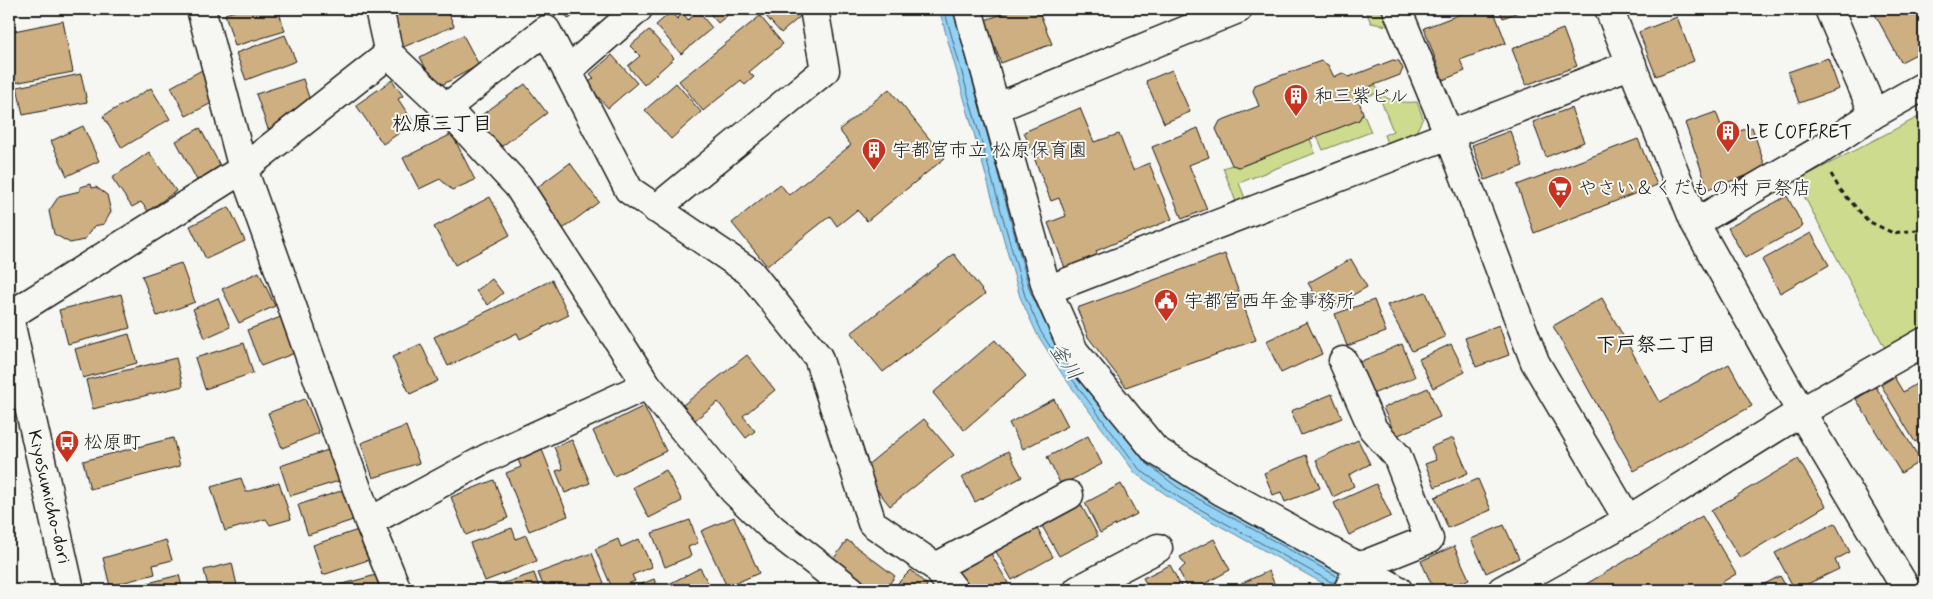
<svg xmlns="http://www.w3.org/2000/svg" width="1933" height="599" viewBox="0 0 1933 599" font-family="Mynerve,'Klee One',sans-serif">
<style>
.green{fill:#cddb8f;stroke:#747c56}
.water{fill:#93d2f4;stroke:#63899e}
.lines{fill:none;stroke-linecap:round;stroke-linejoin:round}
.shore{stroke:#4c6572;stroke-width:1}
.building{fill:#cdaf81;stroke:#1c1c1c}
.minor-casing{stroke:#1c1c1c;stroke-width:31}
.tertiary-casing{stroke:#1c1c1c;stroke-width:31}
.path{stroke:#1c1c1c;stroke-width:3;stroke-dasharray:5 4;stroke-linecap:butt}
.minor{stroke:#f6f6f2;stroke-width:28}
.tertiary{stroke:#f6f6f2;stroke-width:28}
.labels{text-anchor:middle;dominant-baseline:central;stroke-width:4;stroke-linejoin:round;paint-order:stroke}
.poi-label{font-size:19px;fill:#1c1c1c;stroke:#f6f6f2;text-anchor:start}
.street-label{font-size:19px;fill:#1c1c1c;stroke:#f6f6f2}
.neighbourhood-label{font-size:20px;font-weight:bold;fill:#1c1c1c;stroke:#f6f6f2}
.water-label{font-size:20px;font-style:italic;fill:#40535d;stroke:#f6f6f2}
</style>
<rect width="100%" height="100%" fill="#f6f6f2"/>
<filter id="ink" filterUnits="userSpaceOnUse"><feTurbulence type="fractalNoise" baseFrequency=".02" numOctaves="2"/><feDisplacementMap in="SourceGraphic" scale="10" xChannelSelector="R" yChannelSelector="G"/><feConvolveMatrix kernelMatrix="1 2 1 2 8 2 1 2 1" color-interpolation-filters="sRGB"/></filter>
<g filter="url(#ink)">
<path class="green" d="M1365 9H1381L1388 26 1371 23Z
M1375 84C1382 102 1400 103 1417 102L1423 118 1414 136 1388 146 1384 135 1393 131 1378 93 1364 97 1361 90Z
M1363 113 1371 132 1323 150 1317 136 1359 120Z
M1924 114V327L1885 348 1796 181Z
M1310 139 1315 153 1239 183 1247 203 1238 207 1223 168 1232 165 1240 167Z"/>
<path class="water" d="M939 9H958L1035 289 1148 458 1179 482 1344 574 1335 590 1177 502 1136 474 1064 377 1037 334 1020 297Z"/>
<g class="lines">
<path class="shore" d="M944 9 1025 296 1041 332 1051 348 1056 347
M953 9 1030 291 1046 325
M1071 371 1069 375 1140 470 1180 498 1331 582H1335L1337 577 1335 575 1177 487 1145 462 1134 448"/>
</g>
<path class="building" d="M242 9H278L285 31 235 46 225 14Z
M410 9H447L454 26 401 48 388 18Z
M560 9H581L569 19Z
M706 9H735L718 23Z
M770 9H796L802 15 781 33 764 14Z
M1017 9H1038L1052 44 1001 63 985 20Z
M1474 9H1493L1506 43 1460 60 1465 71 1443 80 1424 28Z
M1499 9H1526L1503 18Z
M1872 9H1924V50L1901 62Z
M698 11 712 28 681 54 656 25 671 12 677 19 683 13 688 20Z
M760 16 783 44 749 72 754 77 745 85 741 80 703 111 679 81Z
M1677 17 1694 61 1656 76 1639 32Z
M63 21 73 72 9 84V32Z
M1563 29 1577 66 1526 85 1512 49Z
M649 30 674 58 644 85 628 66 640 56 630 46Z
M285 35 296 61 246 80 236 53Z
M463 35 479 65 436 88 420 57Z
M612 55 637 83 608 108 587 84 594 78 590 74Z
M1828 58 1839 89 1799 103 1788 72Z
M1393 60 1399 61 1403 69 1400 75 1356 92 1363 113 1359 120 1239 167 1232 165 1216 129 1220 121 1259 106 1253 91 1255 85 1321 61 1328 65 1334 77 1342 73 1349 77Z
M202 70 218 100 186 116 171 87Z
M1172 70 1190 112 1164 123 1146 81Z
M81 74 87 102 23 115 17 87Z
M303 79 312 107 289 122 268 129 256 94Z
M392 80 403 96 398 99 414 123 383 144 356 105Z
M676 83 701 112 671 139 645 110Z
M525 84 547 113 498 149 476 119Z
M151 88 170 119 122 148 103 116Z
M889 89 945 158 867 221 857 210 837 226 830 216 767 266 732 223 780 184 789 195 851 145 839 130Z
M1080 108 1094 142 1119 134 1133 170 1149 163 1172 219 1096 251 1098 256 1065 268 1048 223 1066 216 1059 198 1051 201 1024 132Z
M1571 108 1584 142 1546 157 1533 122Z
M1716 112 1725 136 1752 127 1766 169 1708 189 1685 123Z
M83 126 99 161 67 176 51 141Z
M200 128 222 169 198 182 176 141Z
M1198 128 1209 157 1189 165 1207 209 1182 219 1152 147Z
M1510 131 1523 166 1485 180 1472 145Z
M452 134 475 180 452 190 440 179 419 189 403 158Z
M1638 139 1657 185 1534 233 1517 185Z
M149 152 176 191 148 211 141 202 132 207 112 178Z
M570 163 599 202 556 234 528 194Z
M91 184 92 188 96 187 107 195 111 212 104 224 94 226 84 240 70 243 54 234 49 211 59 196 80 191V187Z
M1787 196 1803 226 1745 258 1728 228Z
M490 197 510 235 455 265 434 227Z
M229 207 245 241 206 259 190 226Z
M1811 233 1829 265 1780 293 1762 260Z
M954 254 985 294 883 372 851 333Z
M1225 254 1256 340 1126 387 1088 337 1077 308Z
M1351 259 1367 287 1325 311 1308 283Z
M181 263 195 302 157 316 142 276Z
M259 272 275 306 239 323 222 289Z
M492 279 503 293 488 305 476 291Z
M552 280 569 315 520 339 517 333 448 366 434 337Z
M1426 292 1445 337 1412 351 1387 305Z
M121 294 130 328 68 344 59 310Z
M218 298 230 327 205 338 193 309Z
M1602 298 1660 402 1729 364 1752 406 1634 471 1553 326Z
M1374 300 1386 332 1347 346 1335 314Z
M286 315 300 351 261 366 247 330Z
M1307 322 1322 354 1281 373 1266 341Z
M1499 325 1509 355 1476 367 1465 338Z
M129 334 137 363 83 378 75 349Z
M995 340 1026 376 964 430 933 393Z
M244 343 253 373 205 389 195 358Z
M421 344 438 381 410 394 392 357Z
M1402 344 1415 377 1370 395 1357 363Z
M1451 344 1465 372 1433 388 1419 359Z
M747 355 775 390 743 416 755 431 746 438 718 402 691 423 679 408Z
M176 358 183 386 93 409 86 380Z
M1894 377 1903 392 1924 379V436L1915 442 1881 385Z
M1876 387 1921 461 1901 473 1856 399Z
M1428 388 1440 417 1396 436 1383 408Z
M1332 394 1342 418 1301 435 1291 411Z
M305 399 319 433 282 448 268 413Z
M1054 399 1068 426 1023 449 1009 423Z
M644 406 666 451 614 476 593 431Z
M924 419 954 455 890 506 861 470Z
M406 426 419 463 373 478 361 443Z
M1088 436 1102 464 1061 485 1047 457Z
M173 438 180 466 90 489 83 461Z
M1453 438 1468 473 1435 487 1425 464 1436 460 1431 447Z
M572 440 590 483 565 493 556 471 563 469 554 447Z
M1358 440 1370 464 1349 475 1354 486 1333 497 1316 460Z
M541 447 568 516 529 531 506 473 521 467 517 457Z
M328 450 339 481 290 496 280 466Z
M1008 451 1022 477 975 502 962 477Z
M1306 455 1320 488 1285 502 1281 492 1273 495 1264 473Z
M1798 459 1826 506 1740 558 1711 511Z
M666 470 682 501 649 518 633 487Z
M241 478 246 492 279 482 291 519 270 525 266 519 225 531 211 487Z
M1478 479 1491 510 1448 528 1435 497Z
M494 480 508 518 466 535 451 497Z
M1121 484 1137 514 1100 533 1085 503Z
M1376 484 1391 516 1349 535 1334 503Z
M347 489 356 519 308 535 298 505Z
M1080 503 1098 536 1059 556 1041 524Z
M1702 516 1736 574 1709 590H1576Z
M734 517 759 573 727 587 701 531Z
M690 520 698 543 688 547 691 556 665 567 652 533Z
M1835 523 1850 552 1835 560 1839 569 1795 590 1775 553Z
M1035 525 1053 557 1012 580 994 548Z
M1504 525 1519 558 1486 573 1471 539Z
M512 528 516 539 526 535 537 561 485 581 470 543Z
M361 529 371 559 323 575 313 545Z
M618 539 621 547 639 539 652 567 632 575 635 581 613 590 595 549Z
M1214 539 1230 570 1193 590H1189L1179 571 1185 565 1180 557Z
M166 540 172 560 153 565 155 574 110 586 103 558Z
M847 540 895 576 885 590H866L830 564Z
M1454 546 1469 579 1444 590H1434L1421 561Z
M990 552 1008 583 995 590H965L955 572Z
M592 553 604 583 588 590H545L538 573Z
M232 563 238 590H209L204 570Z
M1170 565 1183 590H1150L1143 578Z
M700 568 712 590H672L669 584Z
M911 570 927 585 925 590H891Z
M1269 571 1277 590H1230L1229 589Z
M534 573 540 590H483Z
M179 575 183 590H121Z
M376 575 380 590H325V589Z
M1780 576 1788 590H1753Z
M654 579 659 590H627Z"/>
<g class="lines">
<defs>
<path id="minor" d="M201 9 243 169 369 522 397 590
M379 9 389 54
M968 9 1047 290 1074 351 1155 450 1223 492 1359 567 1398 590
M1397 9 1449 135 1535 362 1628 520 1502 590
M1609 9 1695 223 1801 412 1907 590
M567 71 638 9
M446 108 518 186 647 385 734 491 773 529 851 590
M996 108 1238 9
M1874 114 1924 86
M656 209 825 70 814 9
M1695 223 1817 152 1874 114 1829 9
M1047 290 1632 64
M9 316 243 169 389 54 446 108 546 30 629 190 750 272 818 357 872 523 936 567 954 590
M1343 361 1373 429 1397 456 1429 539 1359 567 1348 590
M1628 520 1801 412 1924 342
M369 522 487 458 647 385
M936 567 1069 495
M1078 590 1158 548"/>
<path id="tertiary" d="M9 317 70 590"/>
</defs>
<use href="#minor" class="minor-casing"/>
<use href="#tertiary" class="tertiary-casing"/>
<path class="path" d="M1831 174 1839 188 1868 221 1893 233 1924 229"/>
<use href="#minor" class="minor"/>
<use href="#tertiary" class="tertiary"/>
</g>
</g>
<defs>
<symbol id="building-pin" viewBox="-11 -11 22 30"><path d="M0 17L-7.5 6A9.5 9.5 0 1 1 7.5 6Z" fill="#c8321e" stroke="#f6f6f2"/><path d="M-4-6H4V6H1V3H-1V6H-4ZM-2.5-4.3h1.7v1.8h-1.7ZM.8-4.3h1.7v1.8H.8ZM-2.5-1h1.7V.8h-1.7ZM.8-1h1.7V.8H.8Z" fill="#fff"/></symbol>
<symbol id="supermarket-pin" viewBox="-11 -11 22 30"><path d="M0 17L-7.5 6A9.5 9.5 0 1 1 7.5 6Z" fill="#c8321e" stroke="#f6f6f2"/><path d="M-6-5.5h2.5l.6 2H6L4.5 2H-2.5L-4.4-4H-6ZM-1.5 3.2a1.3 1.3 0 1 0 .1 0ZM3 3.2a1.3 1.3 0 1 0 .1 0Z" fill="#fff"/></symbol>
<symbol id="civic-pin" viewBox="-11 -11 22 30"><path d="M0 17L-7.5 6A9.5 9.5 0 1 1 7.5 6Z" fill="#c8321e" stroke="#f6f6f2"/><path d="M-.6-6.5H3V-4.5H.6V-3L4-1V1h2V6H-6V1h2V-1L-.6-3ZM-1.2 2.5V6h2.4V2.5Z" fill="#fff"/></symbol>
<symbol id="bus-pin" viewBox="-11 -11 22 30"><path d="M0 17L-7.5 6A9.5 9.5 0 1 1 7.5 6Z" fill="#c8321e" stroke="#f6f6f2"/><path d="M-5-6H5V4H4V6H2V4H-2V6H-4V4H-5ZM-3.5-4V0h7V-4ZM-3.5 1.2v1.5H-2V1.2ZM2 1.2v1.5H3.5V1.2Z" fill="#fff"/></symbol>
</defs>
<g fill-rule="evenodd">
<use href="#building-pin" x="1282" y="82" width="28" height="38"/>
<use href="#building-pin" x="1714" y="118" width="28" height="38"/>
<use href="#building-pin" x="860" y="136" width="28" height="38"/>
<use href="#supermarket-pin" x="1546" y="174" width="28" height="38"/>
<use href="#civic-pin" x="1152" y="287" width="28" height="38"/>
<use href="#bus-pin" x="53" y="428" width="28" height="38"/>
</g>
<g class="labels">
<g class="poi-label">
<text x="1314" y="96">和三紫ビル</text>
<text x="1746" y="132">LE COFFRET</text>
<text x="892" y="150">宇都宮市立 松原保育園</text>
<text x="1578" y="188">やさい＆くだもの村 戸祭店</text>
<text x="1184" y="301">宇都宮西年金事務所</text>
<text x="84" y="442">松原町</text>
</g>
<g class="street-label">
<text transform="translate(49 497) rotate(77)">Kiyosumicho-dori</text>
</g>
<g class="neighbourhood-label">
<text x="442" y="124">松原三丁目</text>
<text x="1656" y="345">下戸祭二丁目</text>
</g>
<g class="water-label">
<text transform="translate(1065 362) rotate(56)">釜川</text>
</g>
</g>
<rect width="1933" height="599" fill="none" stroke="#f6f6f2" stroke-width="30"/>
<rect x="15" y="15" width="1903" height="569" fill="none" stroke="#1c1c1c" stroke-width="2" filter="url(#ink)"/>
</svg>
